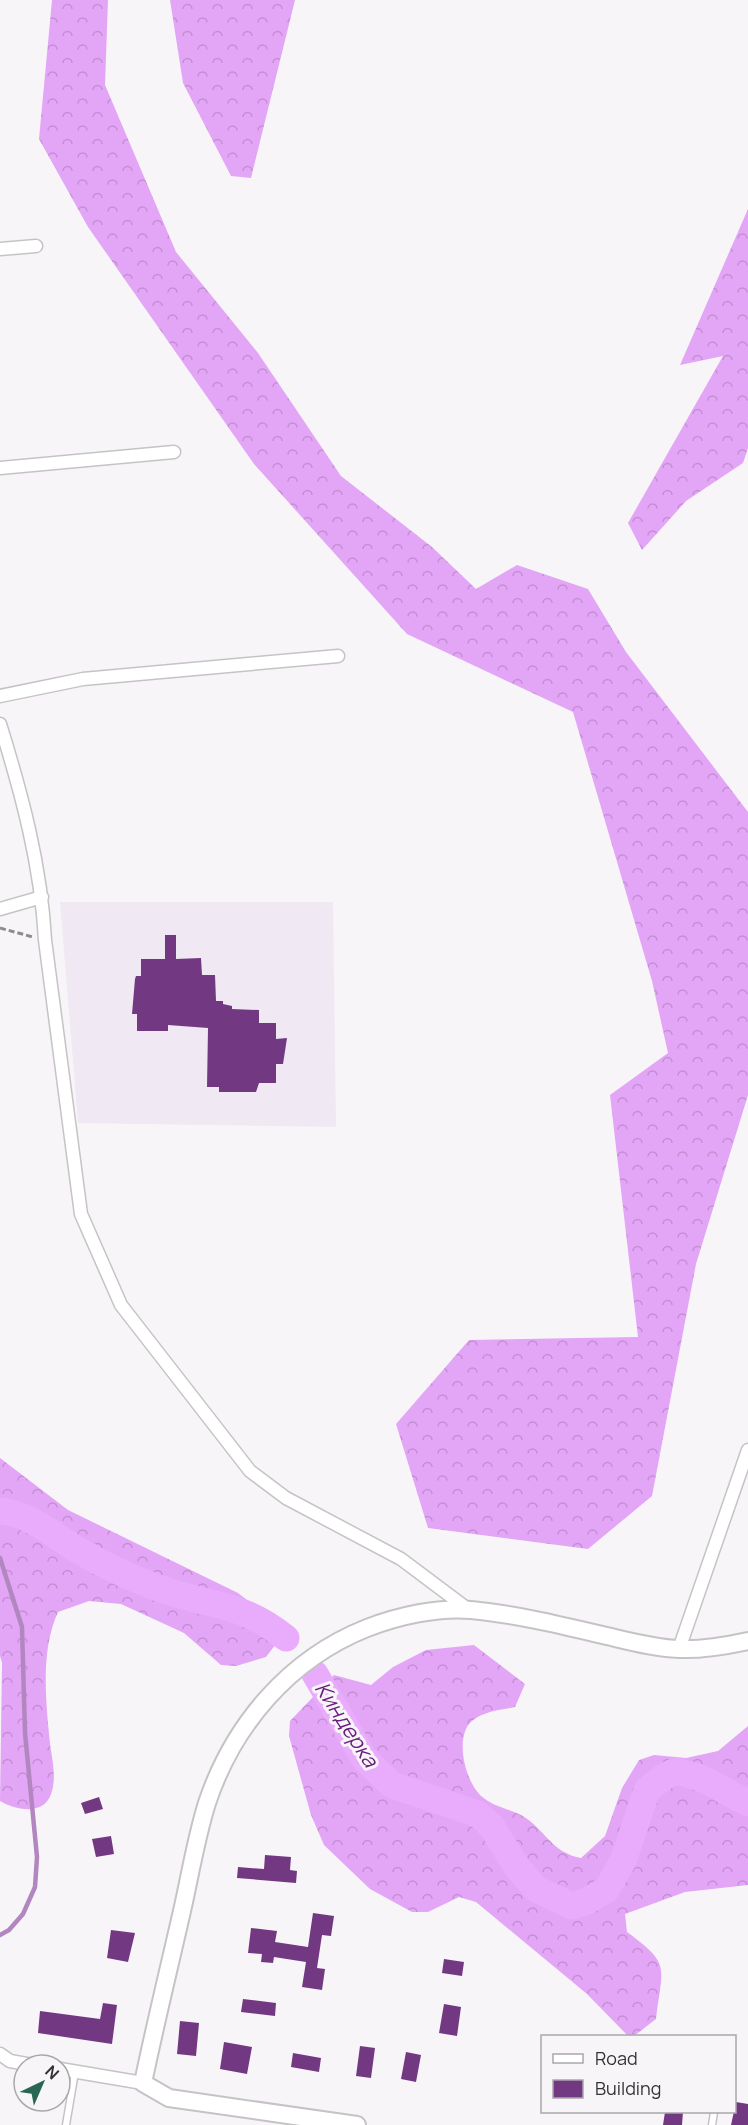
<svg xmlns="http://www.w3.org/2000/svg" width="748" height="2125" viewBox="0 0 748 2125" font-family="Manrope,sans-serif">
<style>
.built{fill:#f0e8f3}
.forest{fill:url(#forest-crowns)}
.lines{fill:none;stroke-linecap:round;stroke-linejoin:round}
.stream{stroke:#b287c0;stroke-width:4.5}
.river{stroke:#e9abfc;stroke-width:27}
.building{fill:#723982}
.lane-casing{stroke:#c6c3c7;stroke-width:9}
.street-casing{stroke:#c6c3c7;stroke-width:15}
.secondary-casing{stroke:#c6c3c7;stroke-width:20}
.path{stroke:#8d8b8d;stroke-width:3;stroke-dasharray:6 3;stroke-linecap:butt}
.lane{stroke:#fff;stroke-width:6}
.street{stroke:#fff;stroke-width:12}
.secondary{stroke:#fff;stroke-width:16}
.labels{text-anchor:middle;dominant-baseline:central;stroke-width:6;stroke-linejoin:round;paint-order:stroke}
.water-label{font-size:21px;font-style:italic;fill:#681d7c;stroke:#f8f5f9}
</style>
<defs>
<pattern id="forest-crowns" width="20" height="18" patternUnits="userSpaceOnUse" patternTransform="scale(1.5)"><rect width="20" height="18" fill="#e3a5f6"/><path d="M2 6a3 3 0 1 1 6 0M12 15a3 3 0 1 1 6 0" fill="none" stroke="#c38ed3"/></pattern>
</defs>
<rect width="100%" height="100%" fill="#f8f5f9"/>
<path class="built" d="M60 902H333L336 1127 78 1123Z"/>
<path class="forest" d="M52 0H108L105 85 176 252 258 353 341 476 432 547 476 589 517 565 588 589 626 652 748 812V1095L696 1264 652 1496 588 1549 428 1528 396 1424 469 1340 638 1337 610 1095 668 1053 652 981 573 712 407 634 254 464 88 227 39 139Z
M170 0H295L251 178 231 176 183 83Z
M748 209V448L743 463 686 501 642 550 628 523 723 356 680 365Z
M0 1458 68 1510 238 1593 257 1608 276 1644 266 1657 236 1666 221 1665 184 1633 121 1604 89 1601 58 1612C40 1651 46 1702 50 1744 52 1759 57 1778 51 1794 44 1816 15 1810 0 1801L2 1663 0 1656Z
M474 1645 525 1684 515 1707C500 1710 484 1711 472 1721 453 1737 466 1787 485 1799 498 1809 518 1810 530 1821 549 1837 555 1853 581 1858L605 1836 622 1788 639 1760 654 1755 686 1758 718 1751 748 1726V1885L685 1892 625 1914 627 1932C672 1965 662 1966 656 2019L634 2036H628L587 1994 476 1902 459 1897 428 1912H412L370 1889 324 1845 311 1815 289 1736 290 1721 334 1675 371 1685 393 1667 426 1650Z"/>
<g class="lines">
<path class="stream" d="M0 1558 22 1627 25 1733 37 1857 35 1887 23 1914 9 1930 0 1935"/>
<path class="river" d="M0 1511C34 1514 56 1539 85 1554 111 1569 148 1586 177 1594 223 1608 246 1606 286 1638
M315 1674 364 1758 392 1785 478 1814 492 1827 517 1867 536 1889 572 1906 585 1902 606 1890 623 1861 647 1790 665 1776 676 1771 701 1778 748 1803"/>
</g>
<path class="building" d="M165 935H176V959L201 958 202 975H215L216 1001H223V1004L232 1006V1009L259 1010V1023H276V1039L287 1038 283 1064H276V1083H259L256 1092H219V1087H207L208 1028 168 1025V1031H137V1014H132L135 979 136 976H141V959H165Z
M99 1797 103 1809 85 1814 81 1803Z
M111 1836 114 1854 96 1857 92 1839Z
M265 1855 291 1857 290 1870 297 1871 296 1883 237 1878 238 1867 264 1869Z
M313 1913 334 1916 331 1936 322 1935 317 1968 325 1969 322 1990 302 1987 306 1962 274 1957 273 1963 261 1962 262 1954 248 1953 251 1928 277 1931 275 1942 308 1947Z
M111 1930 135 1933 128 1962 107 1958Z
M444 1959 464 1962 462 1976 442 1973Z
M243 1999 276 2003 275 2016 241 2012Z
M103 2003 117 2005 112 2044 38 2033 40 2011 100 2019Z
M444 2004 461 2007 457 2036 439 2033Z
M180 2021 199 2023 196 2056 177 2054Z
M224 2042 252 2047 247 2074 220 2069Z
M360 2046 375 2048 371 2078 356 2076Z
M406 2052 421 2055 416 2082 401 2079Z
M293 2053 321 2058 319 2072 291 2067Z
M736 2102 748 2104V2125H731Z
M665 2112H683L682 2125H663Z"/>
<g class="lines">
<defs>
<path id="lane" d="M66 2125 75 2072
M712 2125 714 2112"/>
<path id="street" d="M0 249 36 246
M0 468 174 452
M0 696 83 679 338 656
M0 724C22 795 41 865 45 940L81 1214 121 1305 250 1471 286 1498 401 1559 469 1610
M0 909 42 897
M679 1649 748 1450
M0 2054 10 2061 32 2065
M60 2069 143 2083"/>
<path id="secondary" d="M357 2125 169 2098 143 2083C155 2025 169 1968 182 1911 190 1876 196 1838 207 1803 233 1725 289 1659 367 1628 398 1616 437 1607 471 1610 513 1614 556 1624 598 1634 625 1640 652 1648 679 1649 703 1650 725 1646 748 1641"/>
</defs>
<use href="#lane" class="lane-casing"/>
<use href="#street" class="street-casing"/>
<use href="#secondary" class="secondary-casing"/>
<path class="path" d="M0 928 33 937"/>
<use href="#lane" class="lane"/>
<use href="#street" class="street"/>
<use href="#secondary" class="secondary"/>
</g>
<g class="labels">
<g class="water-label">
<text transform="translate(347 1724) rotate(57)">Киндерка</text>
</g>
</g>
<rect x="541" y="2035" width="195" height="78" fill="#f8f5f9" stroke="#a9a7aa" stroke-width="1.5"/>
<rect x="553" y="2054" width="30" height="9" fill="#ffffff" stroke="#a9a7aa" stroke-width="1.5"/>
<text x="595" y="2065" font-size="18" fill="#333233">Road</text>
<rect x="553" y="2080" width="30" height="18" fill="#723982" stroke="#a9a7aa" stroke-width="1.5"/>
<text x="595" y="2095" font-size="18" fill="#333233">Building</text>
<g transform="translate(42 2083) rotate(44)"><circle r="28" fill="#f8f5f9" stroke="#a9a7aa" stroke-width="1.5"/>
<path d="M0-4.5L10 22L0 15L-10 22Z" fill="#2a6752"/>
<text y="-9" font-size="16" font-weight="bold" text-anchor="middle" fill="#333233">N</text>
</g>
</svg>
